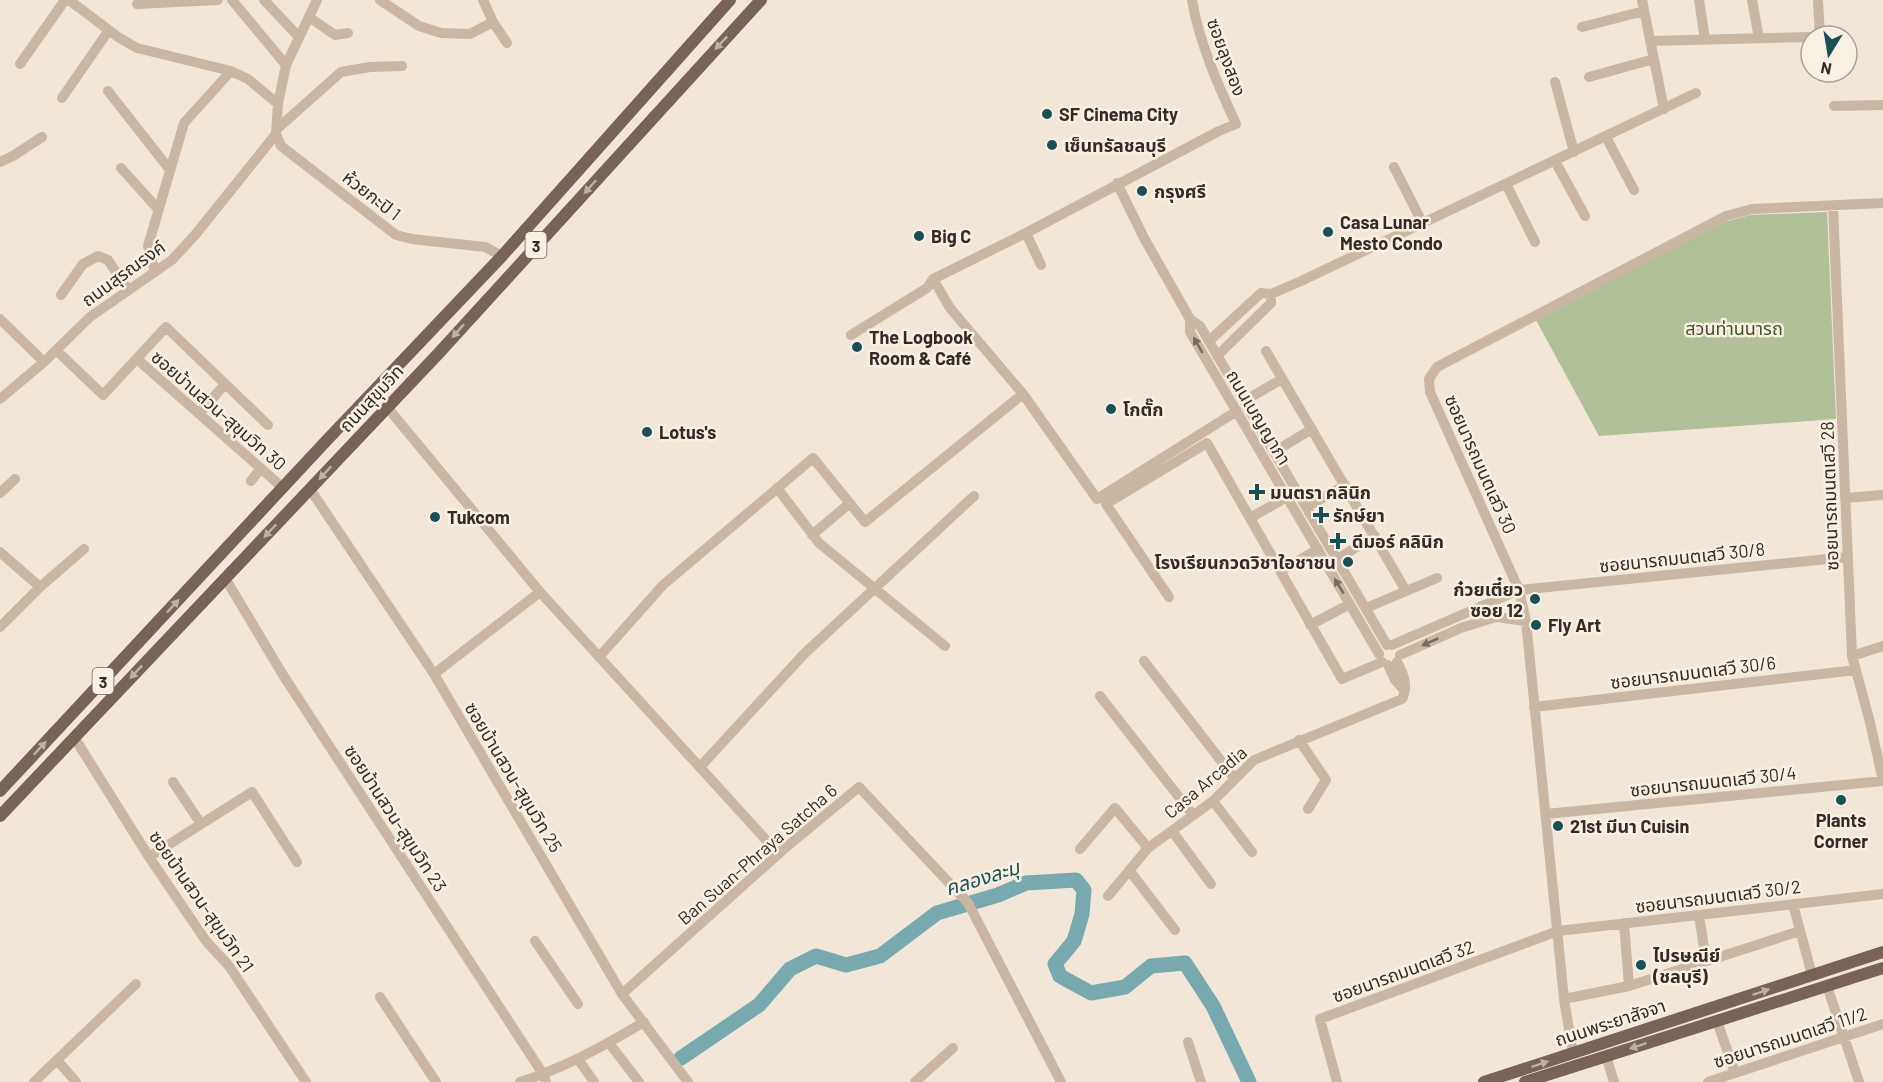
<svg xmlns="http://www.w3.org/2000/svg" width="1883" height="1082" viewBox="0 0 1883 1082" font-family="Barlow,'Noto Sans Thai',sans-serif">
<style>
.green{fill:#b1c098}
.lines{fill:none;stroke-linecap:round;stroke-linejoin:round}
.river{stroke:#77a9ae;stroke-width:15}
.minor{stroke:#c9b7a4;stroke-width:10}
.major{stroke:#776357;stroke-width:12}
.oneway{fill:#beb1a5}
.oneway2{fill:#776a5f}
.poi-dot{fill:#1b4f56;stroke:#f9f0e4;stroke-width:2}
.labels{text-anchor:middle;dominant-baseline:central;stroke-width:5;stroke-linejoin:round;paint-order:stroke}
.shield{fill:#f9f0e4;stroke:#6f665f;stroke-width:1.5}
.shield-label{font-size:16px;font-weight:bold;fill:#342b26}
.street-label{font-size:18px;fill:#342b26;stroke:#f9f0e4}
.poi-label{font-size:18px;font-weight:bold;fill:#342b26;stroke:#f9f0e4;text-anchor:start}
.park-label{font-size:18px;fill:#42532a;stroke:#f9f0e4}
.water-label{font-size:20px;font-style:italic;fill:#1b4f56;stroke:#f9f0e4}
</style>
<rect width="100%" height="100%" fill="#f1e6d8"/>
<path class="green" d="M1827 212 1836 419 1599 436 1536 320 1725 222 1750 215Z"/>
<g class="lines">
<path class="river" d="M681 1058 759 1005 790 969 816 956 846 965 880 956 937 913 998 895 1026 883 1076 880 1084 890 1082 914 1074 941 1055 964 1060 976 1091 993 1125 987 1151 966 1185 963 1213 1006 1249 1082"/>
<path class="minor" d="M69 0 118 37 137 48 231 71 248 79 278 104
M232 0 286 65
M264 0 298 36
M380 0 419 26 441 33 470 34 493 22
M483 0 493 22 507 43
M1642 0 1664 109
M1699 0 1705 39
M1752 0 1759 38
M1818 0 1820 36
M137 4 218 0
M309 17 335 35 348 33
M1582 27 1644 11
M1650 41 1811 37
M20 64 65 0
M1589 77 1654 59
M1555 82 1574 152
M108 91 170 170
M62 98 109 30
M1834 106 1883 105
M277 129 341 72 370 67 402 66
M276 133 278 104 286 65 317 0
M276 134 281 146 396 235 412 239 485 247 502 256
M1606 137 1634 190
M1555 161 1585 216
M0 162 13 156 42 137
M1394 167 1423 224
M121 168 158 209
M1117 183 1144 238 1190 319 1200 326 1387 645
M1506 184 1535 242
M1833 206 1852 656 1870 722 1883 781
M1026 233 1041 265
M155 272 148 246 184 123 231 71
M933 279 950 308 1023 394 1097 499 1237 411
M61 295 83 264 98 256 108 260 128 290
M0 319 44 362
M1190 319V332L1379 654
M851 335 927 288 933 279 1026 233 1219 131 1236 124C1218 85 1199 42 1192 0
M1209 341 1261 293 1271 294 1299 282 1696 93
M56 350 103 395 166 327 268 425
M1266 351 1406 591
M1217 356 1271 303V294
M137 359 283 488
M0 399 44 362 90 317 172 260 195 235 276 134
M1244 401 1282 379
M387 407 540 592 779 854
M199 414 225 384
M1274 452 1312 429
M251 481 261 468
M777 488 819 543 945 646
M310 489 434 674 622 994 688 1082
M0 493 15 479
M1845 498 1883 495
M1307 507 1345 485
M1250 518 1287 497
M812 535 850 503
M0 552 40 587
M1337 559 1375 536
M1281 571 1318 549
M225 578 283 675 543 1074 546 1082
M1169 597 1106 504 1207 443 1342 679 1382 662
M1366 608 1437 578
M1310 625 1350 604
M0 627 40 587 84 549
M1392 645 1519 590 1848 557
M1400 655 1461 628 1496 617 1526 621
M1852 656 1883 646
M599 657 663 585 813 458 865 522 1023 394
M1144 661 1235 779
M1388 665 1395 680 1404 690
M434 674 540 592
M1100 696 1193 815
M1534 707 1856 670
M74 737 149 857 206 941 229 966 306 1082
M1299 740 1326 780 1308 809
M700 767 804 654 974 496
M173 782 201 824
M1213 801 1252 852
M1546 814 1883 781
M1172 831 1211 884
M1080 849 1115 808 1148 848
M149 857 252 792 297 862
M1129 870 1175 930
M1108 896 1148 848 1213 801 1254 760 1402 699C1409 686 1403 673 1397 662
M1793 904 1812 975
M1699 915 1706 961
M1624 923 1629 986
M535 941 578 1004
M1827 986 1859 1082
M622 994 784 849 859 787 968 903 1061 1082
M380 997 436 1082
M1564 999 1629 986 1800 931
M1717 1021 1735 1073
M1188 1042 1201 1082
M609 1043 639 1082
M1573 1053 1564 999 1526 621 1519 590 1430 392 1429 379 1437 367 1726 216 1752 209 1883 203
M1606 1056 1614 1082
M578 1059 594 1082
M57 1060 76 1082
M34 1082 136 984
M520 1082C564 1068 604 1046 644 1022
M915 1082 953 1048
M1337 1082 1320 1019 1558 931 1883 894
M1708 1082 1883 1024"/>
<path class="major" d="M0 791 327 440 502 256 730 0
M0 816 438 354 761 0
M1484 1082 1883 952
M1525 1082 1883 968"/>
</g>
<defs><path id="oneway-solid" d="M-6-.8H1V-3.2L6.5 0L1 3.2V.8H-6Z" transform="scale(1.5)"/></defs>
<g class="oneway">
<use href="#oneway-solid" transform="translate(721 43) rotate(133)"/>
<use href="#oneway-solid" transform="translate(590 187) rotate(132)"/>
<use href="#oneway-solid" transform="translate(458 331) rotate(132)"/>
<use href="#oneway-solid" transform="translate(325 473) rotate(133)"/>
<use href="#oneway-solid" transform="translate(270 531) rotate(133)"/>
<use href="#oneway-solid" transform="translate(173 606) rotate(-47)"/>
<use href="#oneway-solid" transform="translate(136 672) rotate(133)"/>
<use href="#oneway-solid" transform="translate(40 748) rotate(-47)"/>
<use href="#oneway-solid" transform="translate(1761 992) rotate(-19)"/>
<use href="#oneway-solid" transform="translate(1638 1046) rotate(162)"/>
<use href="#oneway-solid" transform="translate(1540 1064) rotate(-18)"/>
</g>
<g class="oneway2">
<use href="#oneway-solid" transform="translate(1198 345) rotate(-120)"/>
<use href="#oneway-solid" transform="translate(1339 586) rotate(-121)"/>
<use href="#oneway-solid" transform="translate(1430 642) rotate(156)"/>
</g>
<g class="poi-dot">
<circle cx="1047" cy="114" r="6"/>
<circle cx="1052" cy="145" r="6"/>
<circle cx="1142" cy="191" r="6"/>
<circle cx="1328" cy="232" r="6"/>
<circle cx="919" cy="236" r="6"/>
<circle cx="857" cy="347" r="6"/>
<circle cx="1111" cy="409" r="6"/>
<circle cx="647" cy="432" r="6"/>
<path d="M1254 483h6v6h6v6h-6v6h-6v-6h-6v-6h6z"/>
<path d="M1318 506h6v6h6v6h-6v6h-6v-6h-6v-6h6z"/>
<circle cx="435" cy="517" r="6"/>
<path d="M1335 532h6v6h6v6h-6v6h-6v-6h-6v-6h6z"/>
<circle cx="1348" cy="562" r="6"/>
<circle cx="1535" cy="599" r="6"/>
<circle cx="1536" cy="625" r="6"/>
<circle cx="1841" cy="800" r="6"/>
<circle cx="1558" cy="826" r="6"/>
<circle cx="1641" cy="965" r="6"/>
</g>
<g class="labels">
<g class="shield">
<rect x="525.5" y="232" width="21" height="26" rx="4.5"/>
<rect x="92.5" y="668" width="21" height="26" rx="4.5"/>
</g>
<g class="shield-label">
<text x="536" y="245">3</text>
<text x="103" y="681">3</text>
</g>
<g class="street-label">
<text transform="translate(1227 57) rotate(70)">ซอยลุงสอง</text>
<text transform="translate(372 195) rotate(38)">ห้วยกะปิ 1</text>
<text transform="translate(123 273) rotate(-36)">ถนนสุรณรงค์</text>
<text transform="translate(371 398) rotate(-47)">ถนนสุขุมวิท</text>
<text transform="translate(219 410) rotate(41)">ซอยบ้านสวน-สุขุมวิท 30</text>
<text transform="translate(1259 417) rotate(59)">ถนนเบญญาภา</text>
<text transform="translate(1481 464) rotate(66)">ซอยนารถมนตเสวี 30</text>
<text transform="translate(1829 496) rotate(-92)">ซอยนารถมนตเสวี 28</text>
<text transform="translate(1682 557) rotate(-6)">ซอยนารถมนตเสวี 30/8</text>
<text transform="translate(1693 672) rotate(-7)">ซอยนารถมนตเสวี 30/6</text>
<text transform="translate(514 777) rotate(59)">ซอยบ้านสวน-สุขุมวิท 25</text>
<text transform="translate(1713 781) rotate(-6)">ซอยนารถมนตเสวี 30/4</text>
<text transform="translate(1205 782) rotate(-40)">Casa Arcadia</text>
<text transform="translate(396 818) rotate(57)">ซอยบ้านสวน-สุขุมวิท 23</text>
<text transform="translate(757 854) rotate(-41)">Ban Suan-Phraya Satcha 6</text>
<text transform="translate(1718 896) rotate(-7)">ซอยนารถมนตเสวี 30/2</text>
<text transform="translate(202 901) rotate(55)">ซอยบ้านสวน-สุขุมวิท 21</text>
<text transform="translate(1403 971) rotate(-20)">ซอยนารถมนตเสวี 32</text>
<text transform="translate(1610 1022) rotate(-18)">ถนนพระยาสัจจา</text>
<text transform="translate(1790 1037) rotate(-18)">ซอยนารถมนตเสวี 11/2</text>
</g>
<g class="poi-label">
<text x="1059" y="114">SF Cinema City</text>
<text x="1064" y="145">เซ็นทรัลชลบุรี</text>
<text x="1154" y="191">กรุงศรี</text>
<text x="1340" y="222">Casa Lunar<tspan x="1340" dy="21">Mesto Condo</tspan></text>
<text x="931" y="236">Big C</text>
<text x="869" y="337">The Logbook<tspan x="869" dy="21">Room &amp; Café</tspan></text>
<text x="1123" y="409">โกตั๊ก</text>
<text x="659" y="432">Lotus's</text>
<text x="1270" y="492">มนตรา คลินิก</text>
<text x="1333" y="515">รักษ์ยา</text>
<text x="447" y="517">Tukcom</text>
<text x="1352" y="541">ดีมอร์ คลินิก</text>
<text x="1336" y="562" text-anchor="end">โรงเรียนกวดวิชาใอชาชน</text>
<text x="1523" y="589" text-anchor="end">ก๋วยเตี๋ยว<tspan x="1523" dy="21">ซอย 12</tspan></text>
<text x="1548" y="625">Fly Art</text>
<text x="1841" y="820" text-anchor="middle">Plants<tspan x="1841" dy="21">Corner</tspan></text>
<text x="1570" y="826">21st มีนา Cuisin</text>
<text x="1653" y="955">ไปรษณีย์<tspan x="1653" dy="21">(ชลบุรี)</tspan></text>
</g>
<g class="park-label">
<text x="1734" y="328">สวนท่านนารถ</text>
</g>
<g class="water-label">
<text transform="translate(982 877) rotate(-17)">คลองละมุ</text>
</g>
</g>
<g transform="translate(1829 54) rotate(191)"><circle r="28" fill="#f9f0e4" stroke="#aaa198" stroke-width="1.5"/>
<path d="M0-4.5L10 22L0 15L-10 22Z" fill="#1b4f56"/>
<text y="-9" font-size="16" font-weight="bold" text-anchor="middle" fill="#342b26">N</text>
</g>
</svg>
